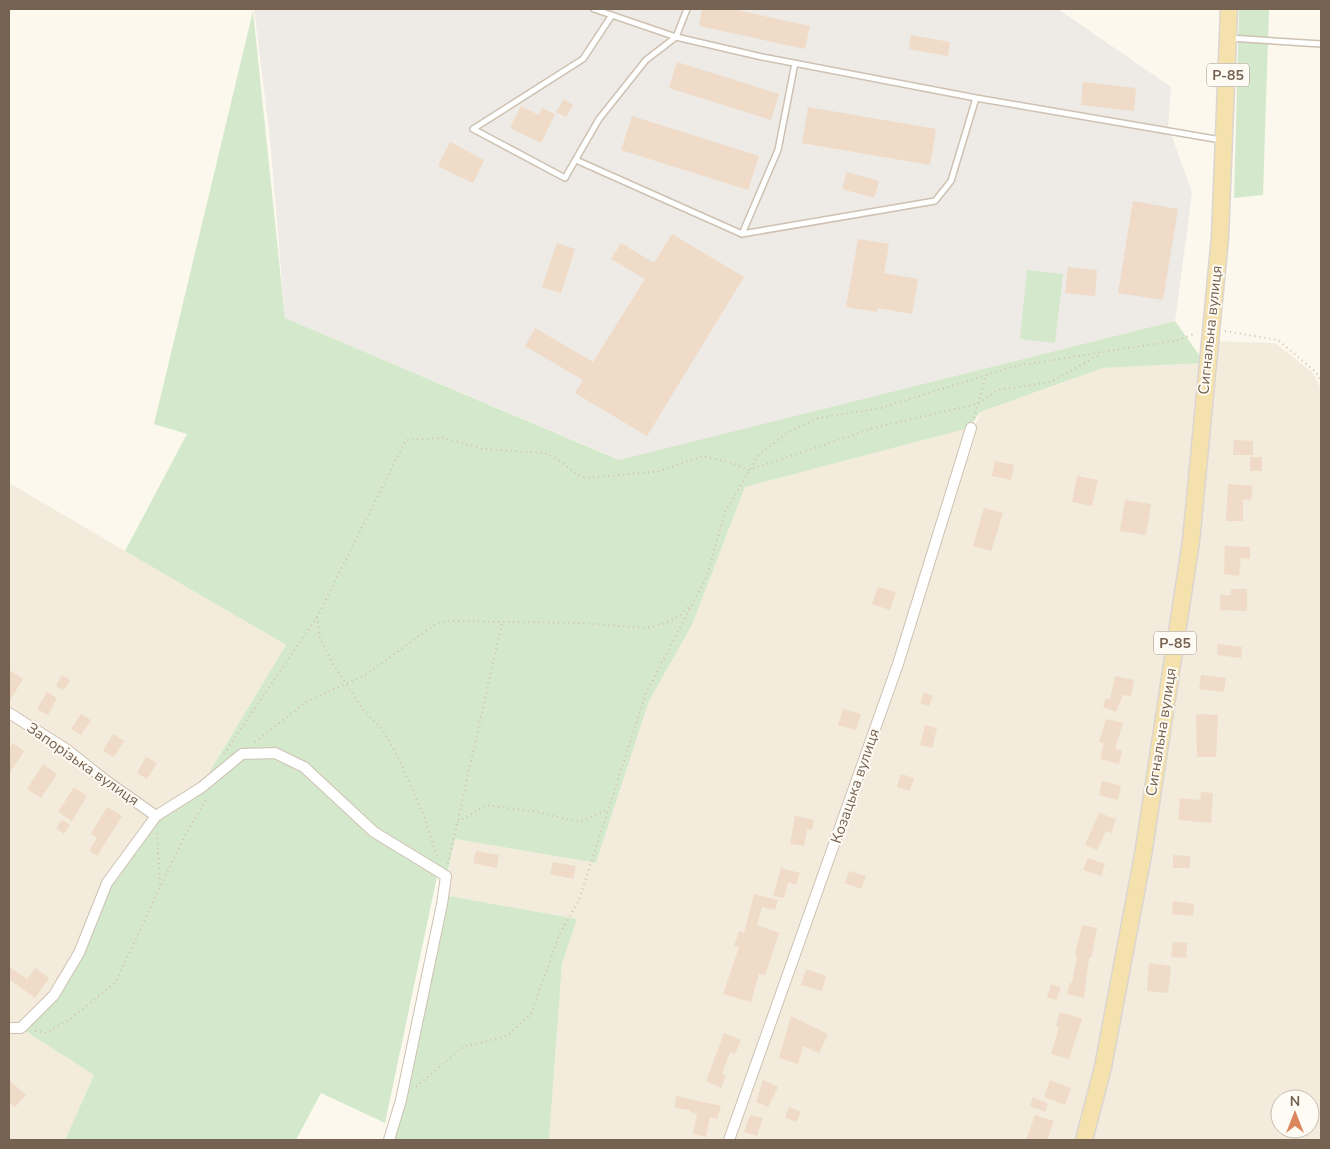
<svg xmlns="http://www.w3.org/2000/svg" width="1330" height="1149" viewBox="0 0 1330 1149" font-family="'Nunito Sans',sans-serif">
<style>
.residential{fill:#f3ebdc;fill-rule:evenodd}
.industrial{fill:#eeeae5}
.green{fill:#d4e9cc}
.building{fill:#efdbc7}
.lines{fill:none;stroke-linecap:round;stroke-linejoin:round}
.lane-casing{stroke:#cec1b2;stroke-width:8}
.street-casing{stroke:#cec1b2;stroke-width:12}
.primary-casing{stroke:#dbd6d2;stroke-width:19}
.path{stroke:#d5bfa9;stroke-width:2;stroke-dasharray:1 4;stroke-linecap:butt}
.lane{stroke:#fff;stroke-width:5}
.street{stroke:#fff;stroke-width:10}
.primary{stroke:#f4e1ac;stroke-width:16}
.labels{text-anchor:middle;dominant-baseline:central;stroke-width:4;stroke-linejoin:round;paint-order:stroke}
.shield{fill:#fefbf4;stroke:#9f9081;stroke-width:1}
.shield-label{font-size:14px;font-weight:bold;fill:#766250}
.street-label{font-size:15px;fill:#766250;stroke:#fefbf4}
</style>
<rect width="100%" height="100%" fill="#fcf8ed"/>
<path class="residential" d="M1210 341 1275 343 1313 373 1321 389V1140H1086L1144 855ZM1280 1099H1310V1129H1280Z
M1205 363 1190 541 1141 855 1083 1140H730L815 904 980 412 1103 368Z
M969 428 897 664 728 1140H549L562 964 577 919 444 895 455 839 596 863 649 701 692 625 745 487Z
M9 483 286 645 201 786 156 815 9 712Z
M9 714 155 816 53 995 21 1027 9 1025Z
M12 1029H22L94 1075 65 1140H9V1034Z"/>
<path class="industrial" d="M254 9H1058L1171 87 1168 125 1192 193 1175 321 620 460 285 318 270 138Z"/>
<path class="green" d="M1239 9H1269L1263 195 1234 198Z
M253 11 285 318 619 460 1175 321 1205 363 1103 368 980 412 969 428 745 487 692 625 649 701 596 863 455 839 447 875 374 831 305 766 275 752 241 753 201 786 286 645 125 551 187 434 154 424Z
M1027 270 1063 274 1055 343 1020 339Z
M275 754 303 768 373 832 438 872 385 1123 321 1093 296 1140H65L94 1075 22 1029 54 996 100 902 157 817 242 755Z
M444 895 577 919 562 964 549 1140H390Z"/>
<path class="building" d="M702 9H731L810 26 805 49 699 26Z
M911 35 950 42 948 56 909 49Z
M677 62 779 94 771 120 669 88Z
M1083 82 1136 88 1134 111 1081 105Z
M564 99 573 105 566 117 556 112Z
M521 106 539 115 542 108 555 114 541 143 510 128Z
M808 107 936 129 930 165 802 143Z
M632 116 759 156 748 190 621 150Z
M450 142 484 160 473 183 438 166Z
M847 172 879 181 874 198 842 189Z
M1133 201 1178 209 1163 300 1118 293Z
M672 234 744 277 647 436 575 393 583 380 525 346 535 328 593 362 645 279 611 259 621 243 654 263Z
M858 239 889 244 884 273 918 279 912 314 878 308 877 312 846 307Z
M557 243 575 249 561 293 542 287Z
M1068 267 1097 270 1095 296 1065 293Z
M1234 440 1253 441V455H1233Z
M1250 457H1262V471H1250Z
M995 461 1014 465 1011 480 992 476Z
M1077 476 1098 480 1092 506 1072 502Z
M1228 484 1253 486 1251 500 1243 499V521H1226Z
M1125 500 1151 504 1146 535 1120 531Z
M984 508 1003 513 991 551 973 546Z
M1225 546 1250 547V559L1241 558 1239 576 1224 574Z
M878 587 896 592 890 610 872 604Z
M1231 589H1247V611L1220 610V595H1231Z
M1218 644 1242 647 1241 658 1217 655Z
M9 670 23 679 9 702Z
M62 675 70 680 64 690 56 686Z
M1201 675 1226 678 1224 692 1199 689Z
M1115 676 1134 680 1131 696 1123 695 1116 712 1103 707 1106 698 1110 700Z
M47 692 57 698 48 715 37 709Z
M924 692 933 696 929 706 920 703Z
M843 709 861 714 856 730 838 725Z
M81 714 91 720 81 735 71 729Z
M1196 714 1218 715 1216 757H1197Z
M1106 719 1123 723 1115 749 1122 751 1119 764 1100 759 1104 743 1099 742Z
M925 725 937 728 932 748 920 745Z
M113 734 124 741 114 757 103 751Z
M13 743 24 751 9 774V749Z
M146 757 157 763 147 779 137 773Z
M43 764 57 774 41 798 27 789Z
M901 774 914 778 910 791 897 787Z
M1102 781 1121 786 1118 800 1099 795Z
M74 787 87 796 72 821 58 812Z
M1201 792 1213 793 1211 823 1178 820 1180 798 1200 800Z
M107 807 122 816 97 856 89 850 97 838 91 834Z
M1099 813 1116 819 1111 833 1106 831 1097 850 1085 845Z
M795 816 814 820 812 830 807 829 804 846 790 844Z
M62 820 70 825 64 834 56 828Z
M476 851 499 855 497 868 473 863Z
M1173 855 1190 856V868H1173Z
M1088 858 1105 864 1101 876 1083 870Z
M553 862 576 866 573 879 550 874Z
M781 868 800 873 796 885 788 882 784 898 773 896Z
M849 871 866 876 861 889 845 883Z
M754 894 778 900 775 910 762 907 757 925 779 933 765 975 759 974 751 1002 723 994 739 947 734 946 739 931 744 933Z
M1173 901 1194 904 1193 916 1172 914Z
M1082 925 1097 928 1091 958H1089L1084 998 1067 994 1070 983H1072L1077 956 1075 955Z
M1173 942 1187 943 1186 958 1171 957Z
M1149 963 1171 966 1168 993 1147 991Z
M9 967 27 979 35 968 49 978 35 998 9 979Z
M806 969 826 976 822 991 801 985Z
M1051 984 1061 987 1056 1000 1047 997Z
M1060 1012 1082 1019 1069 1059 1051 1054 1059 1027 1056 1026Z
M791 1016 828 1034 819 1053 803 1046 798 1064 779 1058Z
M724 1033 741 1040 735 1054 730 1052 722 1074 726 1076 721 1088 706 1081Z
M9 1080 26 1095 15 1107 9 1102Z
M763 1080 778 1087 768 1107 756 1102Z
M1050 1080 1071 1088 1065 1105 1044 1097Z
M676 1096 721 1106 717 1119 710 1117 706 1137 693 1134 697 1114 689 1111 690 1110 675 1108Z
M1033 1097 1048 1104 1045 1112 1030 1106Z
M789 1107 801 1112 796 1122 785 1117Z
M750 1115 763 1118 757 1136 744 1132Z
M1035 1115 1054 1121 1047 1140H1026Z"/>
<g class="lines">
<defs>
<path id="lane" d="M594 9 676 37 762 57 976 98 1221 140
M612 15 583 59 473 129 565 178 599 119 646 60 676 37 687 9
M1230 38 1321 44
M576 160 742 234 778 150 795 63
M742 234 935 201 951 181 976 98"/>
<path id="street" d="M9 713 66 749 105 780 156 816
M11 1028H21L54 995 79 953 107 883 156 816 202 787 242 754 275 753 304 767 374 832 446 876 442 904 401 1100 389 1140
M729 1140 898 664 971 428"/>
<path id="primary" d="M1084 1140 1103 1067 1143 855 1191 541 1220 237 1229 9"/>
</defs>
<use href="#lane" class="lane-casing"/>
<use href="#street" class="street-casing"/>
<use href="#primary" class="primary-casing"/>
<path class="path" d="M1225 331 1278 340 1316 372 1321 382
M974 418 986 375
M317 617 320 639 333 664 364 711 382 729 398 757 424 816 437 857
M255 742 306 702 367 674 437 623 450 621 580 623 646 628 666 623 682 614 691 605
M224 754 317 617 406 440 444 438 484 449 544 453 556 458 576 474 587 478 660 471 702 456 729 462 749 470 873 428 977 404 998 390 1051 382 1101 354
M458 822 486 805 537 812 579 822 607 810
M157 833 160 885
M448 864 502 623
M35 1031 46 1033 70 1019 115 983 184 837 208 797
M416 1087 463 1047 507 1036 531 1014 560 933 579 900 646 693 707 576 725 512 758 456 788 432 818 418 881 408 1015 366 1179 340 1196 333"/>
<use href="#lane" class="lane"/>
<use href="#street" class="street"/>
<use href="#primary" class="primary"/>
</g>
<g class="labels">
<g class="shield">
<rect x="1207" y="63.5" width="42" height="23" rx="4"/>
<rect x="1154" y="631.5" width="42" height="23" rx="4"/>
</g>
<g class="shield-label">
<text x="1228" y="75">Р-85</text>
<text x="1175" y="643">Р-85</text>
</g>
<g class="street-label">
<text transform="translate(1210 330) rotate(-84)">Сигнальна вулиця</text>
<text transform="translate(1161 732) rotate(-81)">Сигнальна вулиця</text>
<text transform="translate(83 764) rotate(35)">Запорізька вулиця</text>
<text transform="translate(855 786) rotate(-71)">Козацька вулиця</text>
</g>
</g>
<rect width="1330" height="1149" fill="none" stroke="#766250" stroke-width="20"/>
<g transform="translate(1295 1114)"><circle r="24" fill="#fefbf4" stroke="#c8beb2"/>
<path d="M0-4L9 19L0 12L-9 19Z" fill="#db865d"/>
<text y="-8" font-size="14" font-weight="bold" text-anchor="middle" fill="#766250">N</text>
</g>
</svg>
